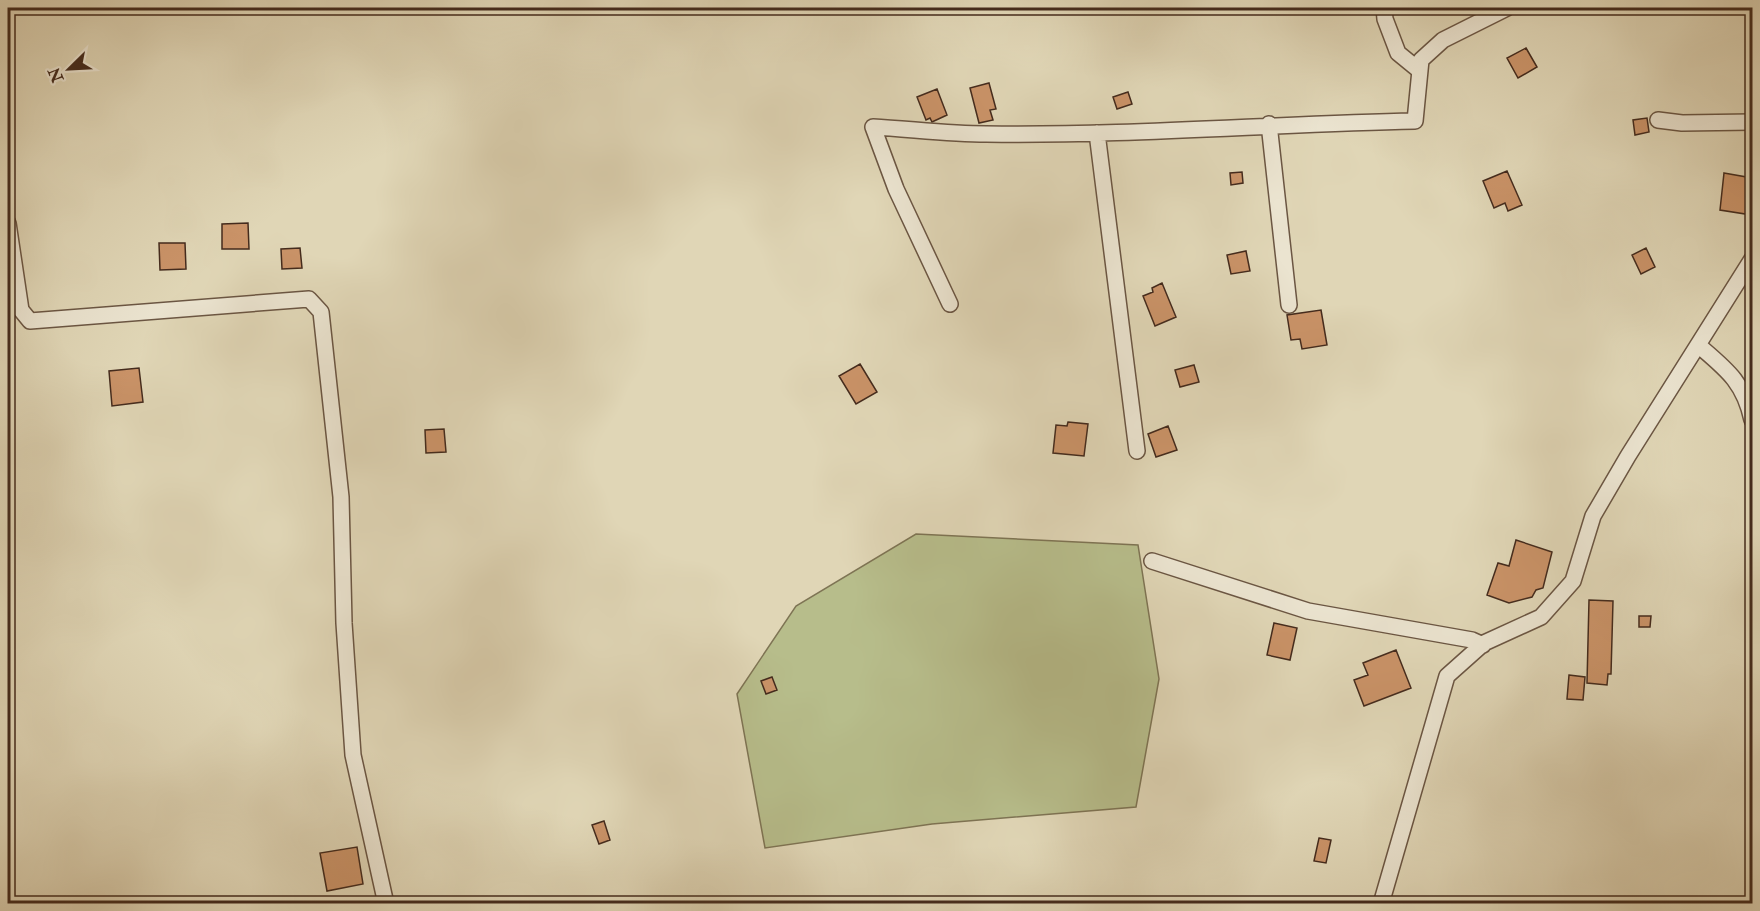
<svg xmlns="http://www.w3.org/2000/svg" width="1760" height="911" viewBox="0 0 1760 911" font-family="'IM FELL Double Pica',serif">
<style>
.green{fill:#b7bd8b;stroke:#7e7454;stroke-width:1.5}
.building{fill:#ca9368;stroke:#442b1d;stroke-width:1.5}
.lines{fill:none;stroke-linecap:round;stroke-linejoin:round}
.minor-casing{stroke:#6b5643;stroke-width:18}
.minor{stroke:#ebe4d0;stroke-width:15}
</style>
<rect width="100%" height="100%" fill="#e0d6b6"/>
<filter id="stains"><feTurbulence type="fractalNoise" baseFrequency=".00333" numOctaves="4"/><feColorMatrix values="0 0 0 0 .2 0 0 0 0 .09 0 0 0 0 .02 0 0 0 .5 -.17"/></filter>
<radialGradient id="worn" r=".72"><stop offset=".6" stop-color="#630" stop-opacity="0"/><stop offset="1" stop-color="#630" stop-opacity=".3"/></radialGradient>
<path class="green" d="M916 534 1138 545 1159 679 1136 807 932 824 765 848 737 694 796 606Z"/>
<path class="building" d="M1526 48 1537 67 1518 78 1507 58Z
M989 83 996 109 990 110 993 120 979 123 970 88Z
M937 89 947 115 932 122 930 118 926 120 917 97Z
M1128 92 1132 104 1117 109 1113 97Z
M1647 118 1649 132 1635 135 1633 120Z
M1507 171 1522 205 1508 211 1505 203 1494 208 1483 181Z
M1242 172 1243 183 1231 185 1230 173Z
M1724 173 1752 178V215L1720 210Z
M248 223 249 249H222V224Z
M159 243H185L186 269 160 270Z
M300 248 302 268 282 269 281 249Z
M1646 248 1655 267 1641 274 1632 255Z
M1246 251 1250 271 1231 274 1227 255Z
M1162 283 1176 317 1155 326 1143 296 1153 292 1152 288Z
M1321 310 1327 345 1302 349 1300 339 1291 340 1287 315Z
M860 364 877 392 856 404 839 376Z
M1194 365 1199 382 1180 387 1175 370Z
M139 368 143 402 112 406 109 371Z
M1068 422 1088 424 1084 456 1053 453 1056 425 1067 426Z
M1168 426 1177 450 1156 457 1148 434Z
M444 429 446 452 426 453 425 430Z
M1516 540 1552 552 1543 588 1536 590 1532 597 1509 603 1487 595 1498 563 1509 566Z
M1589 600 1613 601 1611 674H1608L1607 685 1587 683Z
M1639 616H1651L1650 627H1639Z
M1274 623 1297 628 1290 660 1267 655Z
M1396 650 1411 688 1364 706 1354 680 1368 675 1363 663Z
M1569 675 1585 677 1583 700 1567 699Z
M772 677 777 690 766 694 761 681Z
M604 821 610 840 599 844 592 825Z
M1319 838 1331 840 1326 863 1314 861Z
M357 847 363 884 327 891 320 853Z"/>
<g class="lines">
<defs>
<path id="minor" d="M1384 8 1385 19 1398 53 1420 71
M1658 120 1682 123 1752 122
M1269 124 1289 305
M1097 133 1137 451
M8 223 21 310 30 321 309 299 321 312 341 497 344 623 353 755 386 904
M950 304 896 189 873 127C910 129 949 134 986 134 1129 136 1272 124 1415 121L1421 60 1443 40 1507 8
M1698 345C1726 369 1744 382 1752 420
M1152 561 1308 611 1472 640 1483 645
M1381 904 1447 676 1484 643 1541 617 1573 581 1593 516 1628 456 1752 259"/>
</defs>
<use href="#minor" class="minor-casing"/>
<use href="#minor" class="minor"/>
</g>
<rect width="1760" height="911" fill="none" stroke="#e0d6b6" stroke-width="30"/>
<rect x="9" y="9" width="1742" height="893" fill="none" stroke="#442b1d" stroke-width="3"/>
<rect x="15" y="15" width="1730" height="881" fill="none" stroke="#442b1d" stroke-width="1.5"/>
<g transform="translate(69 69) rotate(246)" stroke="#ebe4d0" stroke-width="4.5" paint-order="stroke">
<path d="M0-4.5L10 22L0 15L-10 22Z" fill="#442b1d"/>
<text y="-9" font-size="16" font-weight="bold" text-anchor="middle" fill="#442b1d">N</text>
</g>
<rect width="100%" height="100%" filter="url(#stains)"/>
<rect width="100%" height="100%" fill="url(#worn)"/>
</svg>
